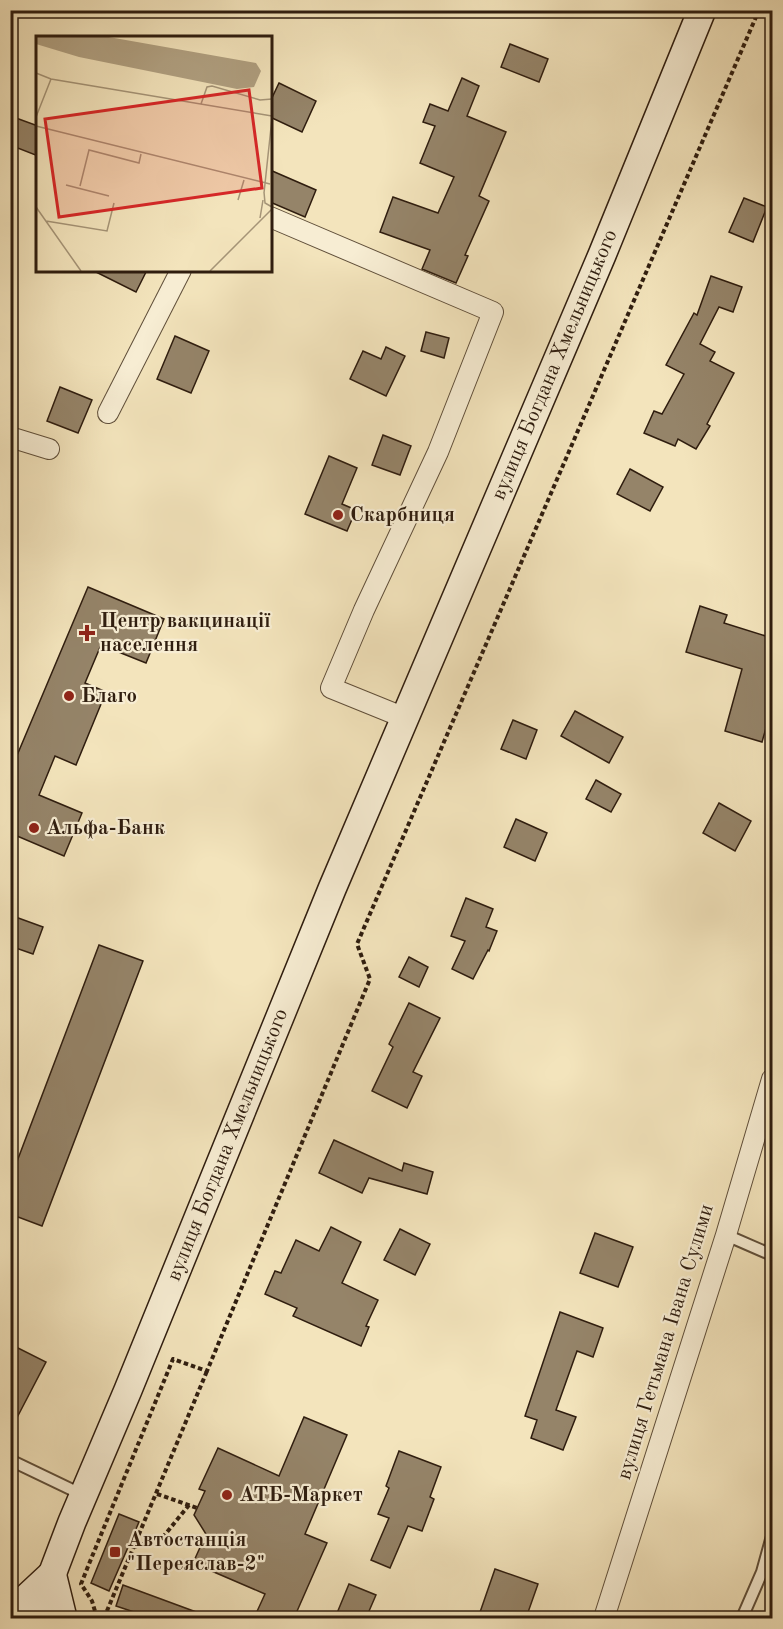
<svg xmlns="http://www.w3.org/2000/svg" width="783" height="1629" viewBox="0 0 783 1629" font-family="'Old Standard TT',serif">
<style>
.building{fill:#958469;stroke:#2f1d0f;stroke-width:1.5}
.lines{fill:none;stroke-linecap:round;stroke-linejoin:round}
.lane-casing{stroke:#604f3a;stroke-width:14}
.street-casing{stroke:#604f3a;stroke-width:22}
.secondary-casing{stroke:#2f1d0f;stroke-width:30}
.path{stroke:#2f1d0f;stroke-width:4;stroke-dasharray:4.5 3;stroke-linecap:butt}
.lane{stroke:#f7edd3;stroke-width:10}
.street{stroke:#f7edd3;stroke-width:20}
.secondary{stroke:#f7edd3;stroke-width:27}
.poi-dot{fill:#8f2418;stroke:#f7edd3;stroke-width:2}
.labels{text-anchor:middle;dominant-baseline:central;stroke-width:4.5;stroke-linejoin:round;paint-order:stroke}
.street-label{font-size:21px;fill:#2f1d0f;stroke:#f7edd3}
.poi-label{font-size:21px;font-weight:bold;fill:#2f1d0f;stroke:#f7edd3;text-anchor:start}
.inset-road{fill:none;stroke:#a59477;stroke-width:1.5}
.view{fill:#d62828;fill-opacity:0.15;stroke:#d62828;stroke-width:3}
.inset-edge{fill:none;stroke:#2f1d0f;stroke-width:3}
</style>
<rect width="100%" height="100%" fill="#f3e4bc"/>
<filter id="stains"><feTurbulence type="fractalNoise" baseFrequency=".00333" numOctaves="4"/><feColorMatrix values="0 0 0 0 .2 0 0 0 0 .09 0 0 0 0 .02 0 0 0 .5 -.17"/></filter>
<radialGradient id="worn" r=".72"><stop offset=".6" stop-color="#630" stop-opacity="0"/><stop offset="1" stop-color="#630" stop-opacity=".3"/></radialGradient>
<g class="building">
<path d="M510,44L548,59L539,82L501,67Z"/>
<path d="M462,78L479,86L467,116L506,132L479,196L489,201L465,255L468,256L456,283L422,269L430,250L380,232L393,197L438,213L454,177L420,163L435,126L423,122L430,104L448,111Z"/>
<path d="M279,83L316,101L302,132L270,117V102Z"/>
<path d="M16,118L38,126V156L10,145V133Z"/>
<path d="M270,170L316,190L305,217L270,202Z"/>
<path d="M744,198L767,207L753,242L729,232Z"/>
<path d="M92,270H147L136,292Z"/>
<path d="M711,276L742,287L733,312L719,307L700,344L715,352L710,361L734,373L707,424L710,426L696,449L678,439L675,446L644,433L654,411L662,414L684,374L666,365L694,313L697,315Z"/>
<path d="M426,332L449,338L444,358L421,351Z"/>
<path d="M175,336L209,351L191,393L157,379Z"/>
<path d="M386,347L405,356L386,396L350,379L363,351L381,359Z"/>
<path d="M60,387L92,400L78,433L47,421Z"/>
<path d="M383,435L411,446L400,475L372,465Z"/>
<path d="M329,456L357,468L342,504L356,510L347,531L305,514Z"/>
<path d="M630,469L663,487L650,511L617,494Z"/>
<path d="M88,587L164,619L146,663L101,645L85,683L106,692L76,765L55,756L39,795L82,813L64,856L10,833V772Z"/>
<path d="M700,606L727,615L724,623L772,638V707L762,742L725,731L742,669L686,652Z"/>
<path d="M575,711L623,737L609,763L561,736Z"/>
<path d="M513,720L537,730L526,759L501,749Z"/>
<path d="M596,780L621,794L611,812L586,799Z"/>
<path d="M719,803L751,821L735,851L703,833Z"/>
<path d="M516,819L547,833L535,861L504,847Z"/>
<path d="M466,898L493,909L486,927L497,931L489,951L488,950L473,979L452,969L465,941L451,936Z"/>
<path d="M10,915L43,927L33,954L10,946Z"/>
<path d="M99,945L143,961L42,1226L10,1214V1180Z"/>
<path d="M409,957L428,967L419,987L399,977Z"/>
<path d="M409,1003L440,1018L413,1072L422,1076L407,1108L372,1091L393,1047L389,1044Z"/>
<path d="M334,1140L402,1171L404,1163L433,1172L427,1194L369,1178L362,1193L319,1173Z"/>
<path d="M331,1227L361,1242L342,1283L378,1300L366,1326L369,1327L361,1346L293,1316L297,1308L265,1294L275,1271L281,1273L296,1240L319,1251Z"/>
<path d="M400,1229L430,1244L415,1275L384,1260Z"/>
<path d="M595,1233L633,1247L618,1287L580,1273Z"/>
<path d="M560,1312L603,1328L593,1357L577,1351L556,1410L576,1417L563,1450L531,1438L537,1420L525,1416Z"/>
<path d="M10,1344L46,1362L10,1431Z"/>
<path d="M304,1417L347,1435L305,1534L327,1543L294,1618H254L265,1594L193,1563L206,1534L194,1515L205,1491L199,1489L218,1448L279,1476Z"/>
<path d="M399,1451L441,1467L430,1497L434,1499L422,1531L408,1526L390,1568L371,1560L389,1518L378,1514L389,1488L386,1486Z"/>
<path d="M119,1514L139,1522L109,1591L91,1583Z"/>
<path d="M495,1569L538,1584L526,1618H478Z"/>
<path d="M349,1584L376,1595L366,1618H335Z"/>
<path d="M123,1585L207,1616L206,1618H152L116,1606Z"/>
</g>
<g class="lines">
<g class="lane-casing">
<g id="lane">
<path d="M726,1235L772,1255"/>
<path d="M10,1460L83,1495"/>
<path d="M742,1618L762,1572L772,1536"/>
</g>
</g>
<g class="street-casing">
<g id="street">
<path d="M270,217L493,312L438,452L364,610L331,688L405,718"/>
<path d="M108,413L181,270"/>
<path d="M10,437L49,449"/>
<path d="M604,1618L726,1235L772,1079"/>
</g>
</g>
<g class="secondary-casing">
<g id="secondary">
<path d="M53,1577L63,1618"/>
<path d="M10,1610L21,1603L50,1576"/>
<path d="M39,1618L53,1572L72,1522L128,1390L332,889L602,255L702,10"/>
</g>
</g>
<g class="path">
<path d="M157,1494L197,1508"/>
<path d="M134,1547L163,1537L189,1505"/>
<path d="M97,1618L92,1601L81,1584L89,1564L173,1359L207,1371L370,979L357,944L759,10"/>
<path d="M104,1618L207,1371"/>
</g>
<use href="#lane" class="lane"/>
<use href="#street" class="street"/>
<use href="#secondary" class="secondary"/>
</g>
<g class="poi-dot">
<circle cx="338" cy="515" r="6"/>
<path d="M84 624h6v6h6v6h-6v6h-6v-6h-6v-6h6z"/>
<circle cx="69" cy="696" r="6"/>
<circle cx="34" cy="828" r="6"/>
<circle cx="227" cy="1495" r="6"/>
<rect x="109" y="1546" width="12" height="12" rx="3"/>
</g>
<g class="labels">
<g class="street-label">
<text transform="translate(555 365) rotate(-67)">вулиця Богдана Хмельницького</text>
<text transform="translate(228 1145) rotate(-68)">вулиця Богдана Хмельницького</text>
<text transform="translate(666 1342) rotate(-73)">вулиця Гетьмана Івана Сулими</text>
</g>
<g class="poi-label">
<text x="350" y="515">Скарбниця</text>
<text x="100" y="621">Центр вакцинації<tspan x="100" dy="24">населення</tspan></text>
<text x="81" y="696">Благо</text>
<text x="46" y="828">Альфа-Банк</text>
<text x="239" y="1495">АТБ-Маркет</text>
<text x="127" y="1540">Автостанція<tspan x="127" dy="24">"Переяслав-2"</tspan></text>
</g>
</g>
<g transform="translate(36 36)">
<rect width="236" height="236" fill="#f3e4bc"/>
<path d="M0,0H67L220,27L225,35L218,51L201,53L43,21L0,8Z" fill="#b0a081"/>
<path class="inset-road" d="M0,37L15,43L236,80M165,68L171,51L176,50L224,64L236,63M0,81L15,43M0,90L234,148M30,149L73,160M44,150L53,114L103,127L105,118M228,156L229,167L236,171M228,157L236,82M202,164L208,144M0,171L45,235M224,182L227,164M10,185L71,195L78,167M174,235L236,173"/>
<path class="view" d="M213,54L226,152L23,181L9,83Z"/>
<rect width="236" height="236" class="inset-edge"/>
</g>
<rect width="783" height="1629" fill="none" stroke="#f3e4bc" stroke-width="36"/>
<rect x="12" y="12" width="759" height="1605" fill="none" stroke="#2f1d0f" stroke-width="3"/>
<rect x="18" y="18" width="747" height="1593" fill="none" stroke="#2f1d0f" stroke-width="1.5"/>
<rect width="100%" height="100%" filter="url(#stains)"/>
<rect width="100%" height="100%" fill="url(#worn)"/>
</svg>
